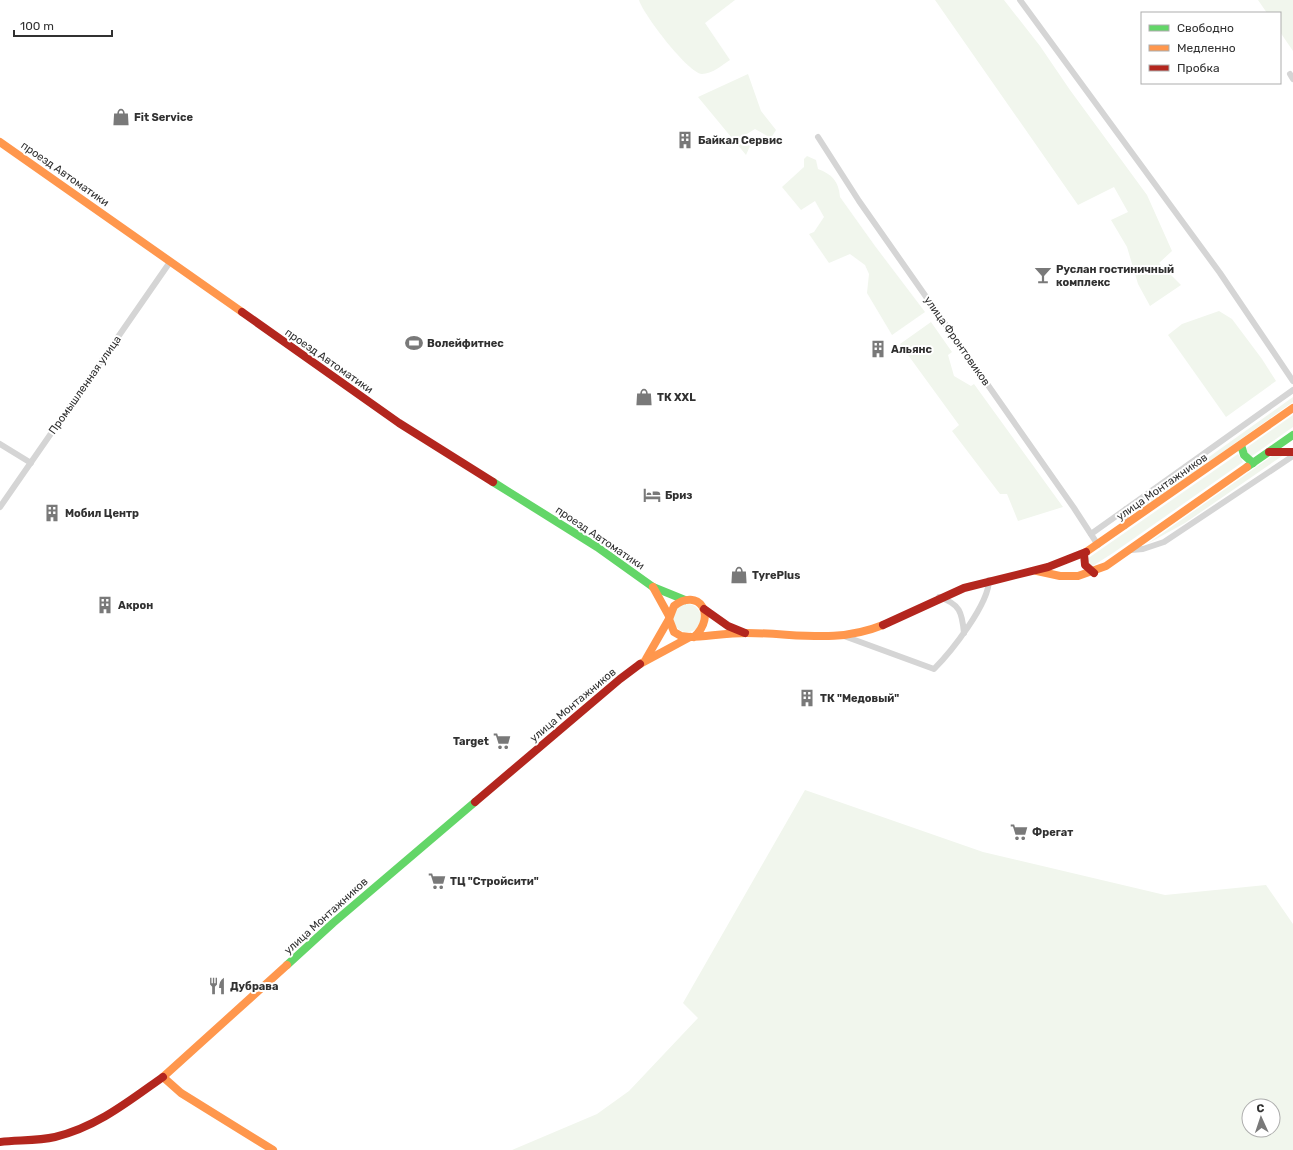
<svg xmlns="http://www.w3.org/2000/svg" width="1293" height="1150" viewBox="0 0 1293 1150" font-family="Rubik,sans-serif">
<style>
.green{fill:#f1f6ed;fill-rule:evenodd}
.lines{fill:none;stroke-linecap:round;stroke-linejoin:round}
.street{stroke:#d5d5d5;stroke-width:6}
.fast{stroke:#63d668;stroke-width:8}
.slow{stroke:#ff974d;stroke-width:8}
.jam{stroke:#b3261e;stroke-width:8}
.labels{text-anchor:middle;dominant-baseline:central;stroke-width:4;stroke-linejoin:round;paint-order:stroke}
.poi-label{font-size:11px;font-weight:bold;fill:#313131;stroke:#fff;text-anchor:start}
.street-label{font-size:11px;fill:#313131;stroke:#fff}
</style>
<rect width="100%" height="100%" fill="#fff"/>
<g class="green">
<path d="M639,0H735L705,23L730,60C722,65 712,74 702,74C688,73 643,14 639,0Z"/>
<path d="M935,0H1004L1040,46L1070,90L1147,195L1172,251L1159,263L1181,285L1150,306L1138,284L1127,247L1111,220L1128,212L1114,187L1078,205Z"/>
<path d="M1258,0H1293V51L1280,32V13H1267Z"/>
<path d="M748,74L761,111L776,130L771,138L755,129L742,137L750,146L746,155L698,97Z"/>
<path d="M807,156L816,160L818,169C832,174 839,182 840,197L875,246L925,312L892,335L867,293L869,274L865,265L850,254L829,263L809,234L814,232L824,217L815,201L801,210L782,187L804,167V159Z"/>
<path d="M1219,311L1232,319L1262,359L1276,381L1226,417L1168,335L1182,324Z"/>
<path d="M931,322L952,352L948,355L954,376L971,386L974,384L1063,507L1018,521L1007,494H1000L952,431L959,425L900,344Z"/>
<path d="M1293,397V402L1135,514L1136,509Z"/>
<path d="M1293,415V427L1252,456L1248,455L1246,448Z"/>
<path d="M1238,454L1243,462L1113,553L1091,567L1088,566L1087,559Z"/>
<path d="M1275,454H1285L1185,523L1147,544Z"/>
<circle cx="687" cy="618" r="14"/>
<path d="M805,790L983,852L1165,895L1266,885L1293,924V1150H512L597,1114L629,1091L698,1018L683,1003ZM1249,1106H1273V1130H1249Z"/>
</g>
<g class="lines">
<g class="street">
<path d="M1020,0L1220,273L1293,381"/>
<path d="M1290,74L1293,79"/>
<path d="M818,137L859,201L1074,508L1098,545"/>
<path d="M0,444L31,463"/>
<path d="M0,507L170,262"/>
<path d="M1125,526L1126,509"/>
<path d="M1091,534L1293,390"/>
<path d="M1131,550L1143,549L1164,542L1293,456"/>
<path d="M939,597C960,604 962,612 964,633"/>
<path d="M844,636L934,669C951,652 989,604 989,580"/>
</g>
<g class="fast">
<path d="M1241,445L1244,455L1253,463"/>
<path d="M1247,467L1293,435"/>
<path d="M493,482L597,547L653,587L685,600"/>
<path d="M287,965L333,923L475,802"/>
</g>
<g class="slow">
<path d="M0,142L242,312"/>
<path d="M1086,552L1293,408"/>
<path d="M1037,571L1060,576H1078L1106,566L1247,467"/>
<path d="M653,587L669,616"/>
<path d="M694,637C718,615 698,587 674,606L669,619L674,632L681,636L690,637C709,636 728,633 747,633C796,633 836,644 883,625"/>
<path d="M646,659L669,619"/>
<path d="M640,664L690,637"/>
<path d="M163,1077L181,1093L273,1150"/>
<path d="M163,1077L287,965"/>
</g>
<g class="jam">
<path d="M242,312L399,423L493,482"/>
<path d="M1269,452H1293"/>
<path d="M1084,554L1085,565L1094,573"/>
<path d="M704,609L728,626L745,633"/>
<path d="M883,625L964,588L1048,567L1086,552"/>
<path d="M475,802L620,679L640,664"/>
<path d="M0,1142C18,1140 38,1141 55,1137C97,1127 129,1101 163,1077"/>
</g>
</g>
<defs>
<g id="shop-bare" transform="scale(1.38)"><path d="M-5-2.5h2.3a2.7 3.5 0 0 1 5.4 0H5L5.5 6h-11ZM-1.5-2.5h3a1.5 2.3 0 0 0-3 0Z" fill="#797979" stroke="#fff" stroke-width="2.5" paint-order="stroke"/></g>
<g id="building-bare" transform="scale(1.38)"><path d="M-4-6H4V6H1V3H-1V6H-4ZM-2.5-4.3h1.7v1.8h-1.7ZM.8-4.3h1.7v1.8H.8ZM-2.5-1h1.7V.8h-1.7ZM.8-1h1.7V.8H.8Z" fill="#797979" stroke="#fff" stroke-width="2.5" paint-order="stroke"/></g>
<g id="bar-bare" transform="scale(1.38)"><path d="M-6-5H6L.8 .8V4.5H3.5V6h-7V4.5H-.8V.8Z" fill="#797979" stroke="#fff" stroke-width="2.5" paint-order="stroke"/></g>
<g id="stadium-bare" transform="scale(1.38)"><path d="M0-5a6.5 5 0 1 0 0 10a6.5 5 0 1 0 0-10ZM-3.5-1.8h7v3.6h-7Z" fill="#797979" stroke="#fff" stroke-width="2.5" paint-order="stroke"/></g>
<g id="hotel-bare" transform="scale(1.38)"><path d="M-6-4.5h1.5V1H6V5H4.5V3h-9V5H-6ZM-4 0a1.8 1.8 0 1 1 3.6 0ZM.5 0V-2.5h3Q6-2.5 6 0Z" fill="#797979" stroke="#fff" stroke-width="2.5" paint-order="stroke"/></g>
<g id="supermarket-bare" transform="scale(1.38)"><path d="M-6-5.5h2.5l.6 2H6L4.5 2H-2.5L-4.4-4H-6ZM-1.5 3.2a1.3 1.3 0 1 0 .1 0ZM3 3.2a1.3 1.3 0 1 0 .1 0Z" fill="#797979" stroke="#fff" stroke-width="2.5" paint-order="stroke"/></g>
<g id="restaurant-bare" transform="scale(1.38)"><path d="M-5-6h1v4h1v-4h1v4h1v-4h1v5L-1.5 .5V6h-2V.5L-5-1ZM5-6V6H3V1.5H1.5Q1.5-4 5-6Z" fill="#797979" stroke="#fff" stroke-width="2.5" paint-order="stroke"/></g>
</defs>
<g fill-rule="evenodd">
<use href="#shop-bare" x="121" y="117"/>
<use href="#building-bare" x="685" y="140"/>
<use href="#bar-bare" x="1043" y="275"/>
<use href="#stadium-bare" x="414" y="343"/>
<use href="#building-bare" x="878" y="349"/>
<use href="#shop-bare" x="644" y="397"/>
<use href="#hotel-bare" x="652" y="495"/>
<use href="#building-bare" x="52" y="513"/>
<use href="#shop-bare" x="739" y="575"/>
<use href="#building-bare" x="105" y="605"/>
<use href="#building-bare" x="807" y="698"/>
<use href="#supermarket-bare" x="502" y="741"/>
<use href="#supermarket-bare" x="1019" y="832"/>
<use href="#supermarket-bare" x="437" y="881"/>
<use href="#restaurant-bare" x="217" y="986"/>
</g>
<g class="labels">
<g class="poi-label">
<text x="134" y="117">Fit Service</text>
<text x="698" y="140">Байкал Сервис</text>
<text x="1056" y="269">Руслан гостиничный<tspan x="1056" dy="13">комплекс</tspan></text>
<text x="427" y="343">Волейфитнес</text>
<text x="891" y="349">Альянс</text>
<text x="657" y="397">ТК XXL</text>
<text x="665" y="495">Бриз</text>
<text x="65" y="513">Мобил Центр</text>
<text x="752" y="575">TyrePlus</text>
<text x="118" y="605">Акрон</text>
<text x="820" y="698">ТК "Медовый"</text>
<text x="489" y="741" text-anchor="end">Target</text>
<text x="1032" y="832">Фрегат</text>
<text x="450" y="881">ТЦ "Стройсити"</text>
<text x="230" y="986">Дубрава</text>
</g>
<g class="street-label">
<text transform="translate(65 174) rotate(35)">проезд Автоматики</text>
<text transform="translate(957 341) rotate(55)">улица Фронтовиков</text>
<text transform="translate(329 361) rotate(35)">проезд Автоматики</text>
<text transform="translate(85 385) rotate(-55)">Промышленная улица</text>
<text transform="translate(1162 487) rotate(-35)">улица Монтажников</text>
<text transform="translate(600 538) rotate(34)">проезд Автоматики</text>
<text transform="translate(573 705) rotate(-40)">улица Монтажников</text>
<text transform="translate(326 916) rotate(-42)">улица Монтажников</text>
</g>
</g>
<rect x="1141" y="12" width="140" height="72" fill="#ffffff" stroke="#adadad"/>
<rect x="1149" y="25" width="20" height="6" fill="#63d668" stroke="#adadad"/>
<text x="1177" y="32" font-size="12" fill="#313131">Свободно</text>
<rect x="1149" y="45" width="20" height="6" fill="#ff974d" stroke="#adadad"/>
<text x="1177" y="52" font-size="12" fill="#313131">Медленно</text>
<rect x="1149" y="65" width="20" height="6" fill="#b3261e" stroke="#adadad"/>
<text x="1177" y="72" font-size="12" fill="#313131">Пробка</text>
<g transform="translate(1261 1118) rotate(357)"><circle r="19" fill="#ffffff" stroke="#adadad"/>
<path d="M0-3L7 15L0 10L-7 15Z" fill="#797979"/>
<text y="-6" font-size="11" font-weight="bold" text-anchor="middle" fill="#313131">С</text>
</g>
<path d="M14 30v6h98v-6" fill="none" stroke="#313131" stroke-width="2"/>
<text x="20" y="30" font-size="12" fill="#313131" stroke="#ffffff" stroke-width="3" paint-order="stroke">100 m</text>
</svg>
